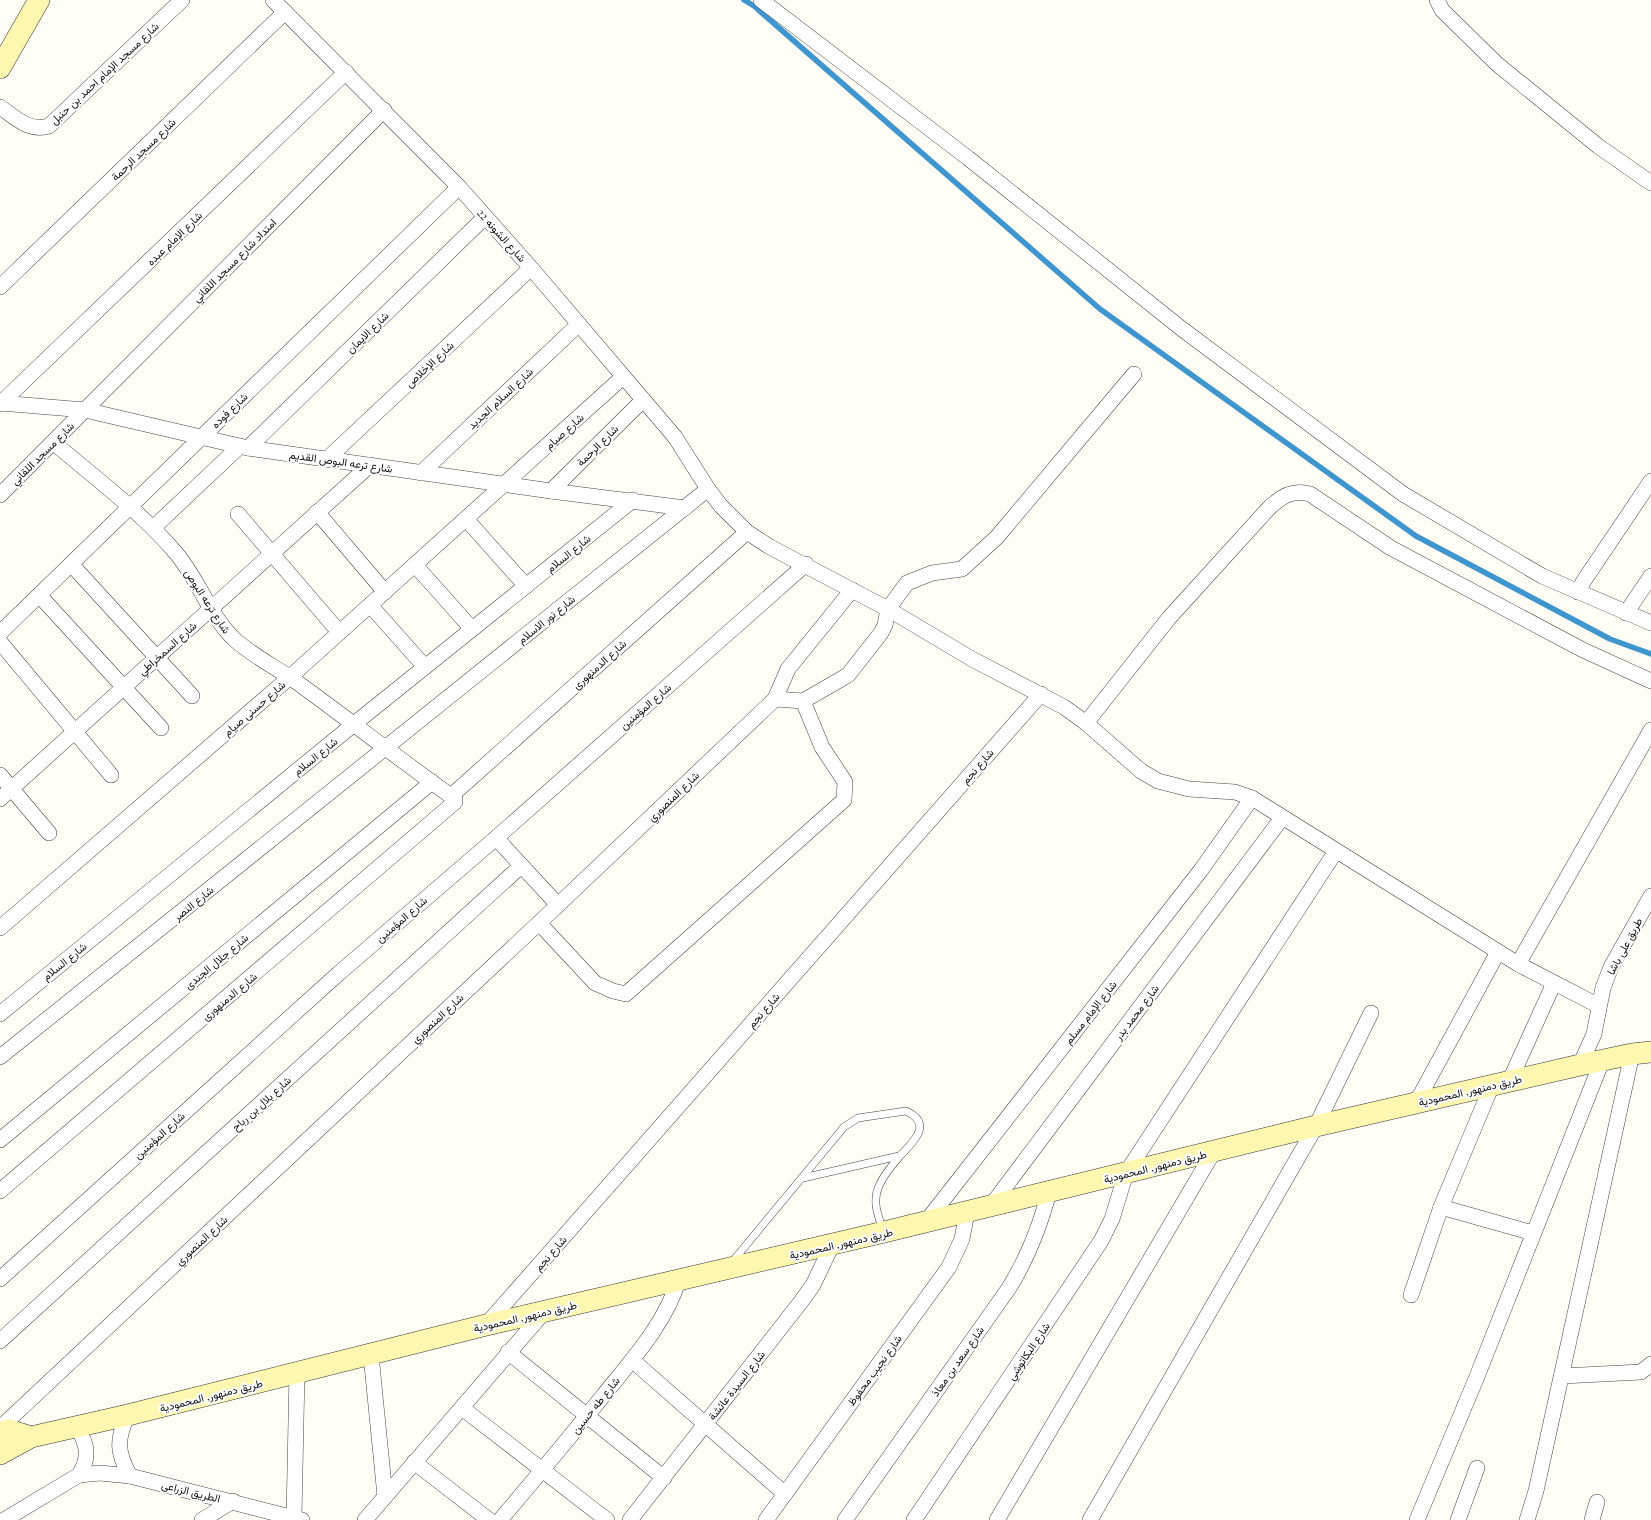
<svg xmlns="http://www.w3.org/2000/svg" width="1651" height="1520" viewBox="0 0 1651 1520" font-family="'Playfair Display',Vazirmatn,serif">
<style>
.lines{fill:none;stroke-linecap:round;stroke-linejoin:round}
.stream{stroke:#3f96cf;stroke-width:5.5}
.lane-casing{stroke:#444;stroke-width:8}
.street-casing{stroke:#444;stroke-width:16}
.secondary-casing{stroke:#333;stroke-width:22}
.lane{stroke:#fff;stroke-width:7}
.street{stroke:#fff;stroke-width:15}
.secondary{stroke:#fff6b0;stroke-width:21}
.labels{text-anchor:middle;dominant-baseline:central;stroke-width:4;stroke-linejoin:round;paint-order:stroke}
.street-label{font-size:11px;fill:#111;stroke:#fff}
</style>
<rect width="100%" height="100%" fill="#fffdf5"/>
<g class="lines">
<path class="stream" d="M744,0L754,6L1100,309L1416,536L1610,639L1651,654"/>
<g class="lane-casing">
<g id="lane">
<path d="M803,1178L899,1156"/>
<path d="M732,1262L844,1127L858,1118L906,1111C934,1124 913,1142 900,1156C893,1164 883,1176 879,1186C872,1201 878,1216 883,1230"/>
</g>
</g>
<g class="street-casing">
<g id="street">
<path d="M273,0L459,187L531,268L675,437L708,489L721,506L747,532L770,547L888,609L972,659L1064,707L1086,723L1141,771L1158,781L1189,789L1235,792L1252,798L1518,964L1599,1006"/>
<path d="M761,0L968,158L1182,329L1403,494L1542,576L1651,623"/>
<path d="M1437,0L1442,10L1497,64L1598,146L1651,183"/>
<path d="M0,107C16,118 29,132 49,126L182,0"/>
<path d="M0,287L285,12"/>
<path d="M0,403L85,410L248,448L551,491L685,508"/>
<path d="M0,404L346,72"/>
<path d="M248,448L485,217"/>
<path d="M327,459L531,268"/>
<path d="M421,473L579,324"/>
<path d="M551,491L643,400"/>
<path d="M0,495L384,110"/>
<path d="M317,512L385,592"/>
<path d="M238,514L339,632"/>
<path d="M466,519L526,586"/>
<path d="M153,528L240,446"/>
<path d="M71,564L192,696"/>
<path d="M415,565L472,629"/>
<path d="M1578,592L1583,582L1651,481"/>
<path d="M39,595L161,728"/>
<path d="M370,605L425,667"/>
<path d="M1626,613L1651,576"/>
<path d="M0,633L459,187"/>
<path d="M0,642L111,775"/>
<path d="M775,699L803,701L843,678L848,675L881,633L885,625L888,609L907,583L932,573L962,569L997,537L1134,374"/>
<path d="M1086,723L1169,618L1269,508C1282,496 1293,489 1310,494L1391,548L1583,650L1651,681"/>
<path d="M0,775L49,833"/>
<path d="M451,796L747,532"/>
<path d="M0,799L370,465"/>
<path d="M496,838L558,905"/>
<path d="M539,923L595,983L613,991L626,994L844,800L845,782L822,747L803,701"/>
<path d="M0,928L290,677L623,377"/>
<path d="M1518,964L1651,730"/>
<path d="M0,1014L354,724L633,500"/>
<path d="M0,1057L708,489"/>
<path d="M1580,1065L1594,1034L1603,988L1611,967L1651,896"/>
<path d="M1510,1080L1554,983"/>
<path d="M1416,1103L1498,952"/>
<path d="M0,1140L432,782"/>
<path d="M0,1191L455,802V799C402,761 350,721 298,683C276,667 252,656 233,638C209,614 198,579 176,553C140,511 95,478 53,442"/>
<path d="M990,1207L1282,818"/>
<path d="M1441,1207L1533,1233"/>
<path d="M925,1223L1201,870L1252,798"/>
<path d="M0,1279L338,974L496,838L806,564"/>
<path d="M1411,1295L1441,1207L1492,1085"/>
<path d="M486,1325L1041,694"/>
<path d="M0,1341L521,866"/>
<path d="M508,1352L664,1478"/>
<path d="M371,1355L385,1496"/>
<path d="M632,1360L785,1494"/>
<path d="M1562,1376L1641,1372L1651,1364"/>
<path d="M462,1408L607,1520"/>
<path d="M128,1415C116,1439 117,1453 130,1476"/>
<path d="M0,1428L558,905L775,699L788,669L852,590"/>
<path d="M414,1462L489,1520"/>
<path d="M79,1475L100,1473L130,1476L302,1520"/>
<path d="M294,1517L297,1373"/>
<path d="M4,1520L79,1475C90,1458 88,1443 76,1427"/>
<path d="M202,1520L233,1501"/>
<path d="M365,1520L544,1312"/>
<path d="M500,1520C535,1479 569,1438 603,1396C630,1362 666,1323 678,1281"/>
<path d="M630,1520L800,1303L813,1285L832,1245"/>
<path d="M766,1520L949,1267L962,1239L967,1212"/>
<path d="M845,1520L1009,1288C1028,1257 1040,1227 1049,1192"/>
<path d="M914,1520L1101,1241L1112,1219L1126,1173L1336,851"/>
<path d="M997,1520L1214,1151"/>
<path d="M1090,1520L1316,1126L1371,1013"/>
<path d="M1417,1520L1476,1379L1602,1061"/>
<path d="M1458,1520L1477,1468"/>
<path d="M1527,1520L1536,1491L1632,1054"/>
<path d="M1592,1520L1597,1502"/>
</g>
</g>
<g class="secondary-casing">
<g id="secondary">
<path d="M0,68L39,0"/>
<path d="M0,1433L9,1430L31,1437"/>
<path d="M0,1454L31,1437L128,1415L486,1325L884,1232L1316,1126L1580,1065L1632,1054L1651,1052"/>
</g>
</g>
<use href="#lane" class="lane"/>
<use href="#street" class="street"/>
<use href="#secondary" class="secondary"/>
</g>
<g class="labels">
<g class="street-label">
<text transform="translate(104 73) rotate(-43)">شارع مسجد الإمام احمد بن حنبل</text>
<text transform="translate(143 149) rotate(-44)">شارع مسجد الرحمة</text>
<text transform="translate(502 235) rotate(48)">شارع الشونه 22</text>
<text transform="translate(174 238) rotate(-44)">شارع الإمام عبده</text>
<text transform="translate(234 260) rotate(-45)">امتداد شارع مسجد اللقاني</text>
<text transform="translate(367 332) rotate(-44)">شارع الايمان</text>
<text transform="translate(429 364) rotate(-43)">شارع الإخلاص</text>
<text transform="translate(500 398) rotate(-43)">شارع السلام الجديد</text>
<text transform="translate(229 410) rotate(-44)">شارع فوده</text>
<text transform="translate(564 431) rotate(-42)">شارع صيام</text>
<text transform="translate(597 445) rotate(-45)">شارع الرحمة</text>
<text transform="translate(42 453) rotate(-45)">شارع مسجد اللقاني</text>
<text transform="translate(341 461) rotate(8)">شارع ترعه البوص القديم</text>
<text transform="translate(568 553) rotate(-39)">شارع السلام</text>
<text transform="translate(208 601) rotate(57)">شارع ترعه البوص</text>
<text transform="translate(546 619) rotate(-39)">شارع نور الاسلام</text>
<text transform="translate(167 648) rotate(-42)">شارع السمخراطي</text>
<text transform="translate(599 664) rotate(-42)">شارع الدمنهورى</text>
<text transform="translate(645 706) rotate(-41)">شارع المؤمنين</text>
<text transform="translate(254 708) rotate(-41)">شارع حسنى صيام</text>
<text transform="translate(315 756) rotate(-39)">شارع السلام</text>
<text transform="translate(977 766) rotate(-49)">شارع نجم</text>
<text transform="translate(673 796) rotate(-44)">شارع المنصوري</text>
<text transform="translate(193 903) rotate(-39)">شارع النصر</text>
<text transform="translate(401 919) rotate(-41)">شارع المؤمنين</text>
<text transform="translate(1624 946) rotate(-62)">طريق على باشا</text>
<text transform="translate(64 961) rotate(-39)">شارع السلام</text>
<text transform="translate(216 961) rotate(-40)">شارع جلال الجندى</text>
<text transform="translate(229 996) rotate(-40)">شارع الدمنهورى</text>
<text transform="translate(763 1010) rotate(-49)">شارع نجم</text>
<text transform="translate(1090 1012) rotate(-52)">شارع الإمام مسلم</text>
<text transform="translate(1136 1012) rotate(-53)">شارع محمد بدر</text>
<text transform="translate(437 1018) rotate(-43)">شارع المنصوري</text>
<text transform="translate(1470 1090) rotate(-13)">طريق دمنهور, المحمودية</text>
<text transform="translate(261 1103) rotate(-42)">شارع بلال بن رباح</text>
<text transform="translate(159 1135) rotate(-42)">شارع المؤمنين</text>
<text transform="translate(1155 1166) rotate(-14)">طريق دمنهور, المحمودية</text>
<text transform="translate(201 1240) rotate(-43)">شارع المنصوري</text>
<text transform="translate(841 1243) rotate(-13)">طريق دمنهور, المحمودية</text>
<text transform="translate(550 1253) rotate(-49)">شارع نجم</text>
<text transform="translate(525 1316) rotate(-13)">طريق دمنهور, المحمودية</text>
<text transform="translate(1028 1351) rotate(-56)">شارع البكاتوشي</text>
<text transform="translate(957 1361) rotate(-55)">شارع سعد بن معاذ</text>
<text transform="translate(874 1370) rotate(-54)">شارع نجيب محفوظ</text>
<text transform="translate(736 1385) rotate(-52)">شارع السيدة عائشة</text>
<text transform="translate(211 1395) rotate(-14)">طريق دمنهور, المحمودية</text>
<text transform="translate(595 1405) rotate(-51)">شارع طه حسين</text>
<text transform="translate(191 1491) rotate(14)">الطريق الزراعى</text>
</g>
</g>
</svg>
